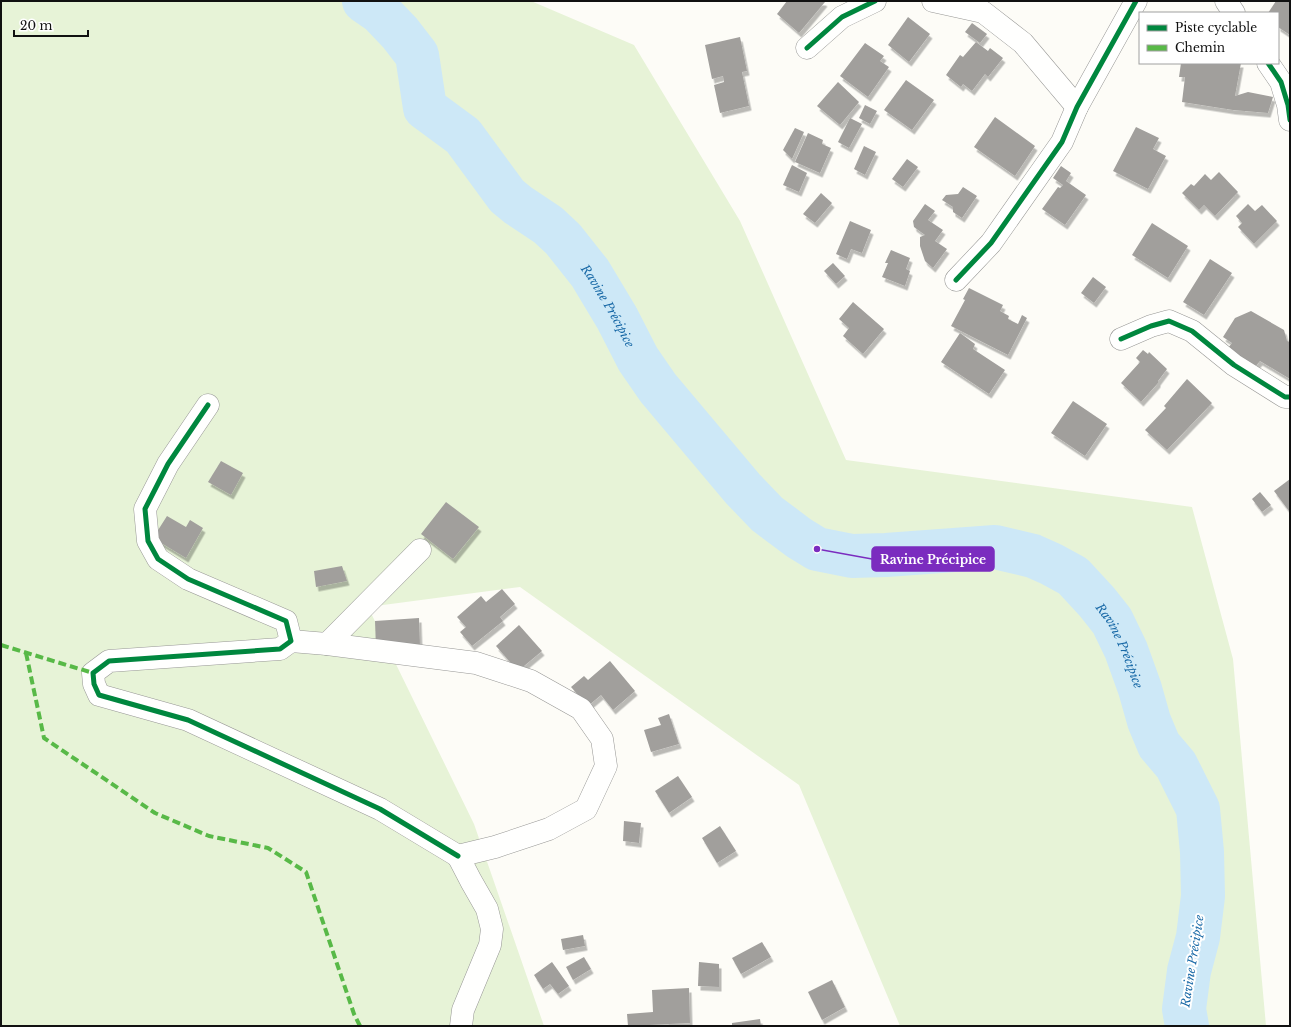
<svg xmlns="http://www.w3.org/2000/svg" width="1291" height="1027" viewBox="0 0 1291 1027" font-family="'Libre Baskerville',serif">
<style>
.green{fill:#e7f3d7}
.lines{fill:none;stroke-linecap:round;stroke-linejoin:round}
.river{stroke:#cde8f7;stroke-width:44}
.building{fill:#a19f9c;filter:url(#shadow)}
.minor-casing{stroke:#979795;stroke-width:23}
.minor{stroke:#fffffe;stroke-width:22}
.quiet{stroke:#58b947;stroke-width:4;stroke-dasharray:8 4;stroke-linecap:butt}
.cycleway-casing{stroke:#fff;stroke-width:8}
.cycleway{stroke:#00873e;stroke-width:5}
.labels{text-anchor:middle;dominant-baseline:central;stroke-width:4;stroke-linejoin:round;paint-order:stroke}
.water-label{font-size:12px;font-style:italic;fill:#1768a6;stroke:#fff}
.leader{fill:none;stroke:#7b2cbf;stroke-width:1.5}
.callout-dot{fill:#7b2cbf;stroke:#fff;stroke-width:1.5}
.callout{fill:#7b2cbf;stroke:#7b2cbf;stroke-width:1.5}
.callout-label{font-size:12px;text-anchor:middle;font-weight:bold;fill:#fff}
</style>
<defs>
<filter id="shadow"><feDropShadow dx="2.5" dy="4.5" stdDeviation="0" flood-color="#0004"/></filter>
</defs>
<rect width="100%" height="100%" fill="#fdfcf7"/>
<path class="green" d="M1,1H531L634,45L740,221L846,460L1192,507L1233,659L1266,1026H900L799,785L520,587L368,607L474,824L544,1026H1Z"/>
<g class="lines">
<path class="river" id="s1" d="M364,1L380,12L400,33L417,55L425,108L463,136L507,196L518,205L548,225L563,239L590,273L617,318L638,359L658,388L743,489L767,514L799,538L817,549L852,556L886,555L995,547L1033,556L1051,564L1073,576L1097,602L1112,621L1126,650L1140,689L1149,721L1159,745L1176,765L1198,809L1202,852L1203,896L1198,937L1189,971L1184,1009L1187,1026"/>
</g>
<g class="building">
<path d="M787,1H823L825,2L799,33L777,14Z"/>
<path d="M1276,1H1290V35L1278,27V13H1268Z"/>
<path d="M908,17L930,34L909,62L888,45Z"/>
<path d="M972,23L987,34L980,43L965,32Z"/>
<path d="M740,37L747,71L742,72L749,106L720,113L714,85L724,82L723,76L712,79L705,45Z"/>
<path d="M976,42L988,51L990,48L1003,58L988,77L985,74L972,91L963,84L961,87L946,75L960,55L963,57Z"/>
<path d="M865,43L884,56L880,61L889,67L868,97L840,76Z"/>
<path d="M1181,63H1241L1235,96L1248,92L1273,97L1268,113L1233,110L1182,102L1185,77H1179Z"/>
<path d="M906,80L934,100L912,130L884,110Z"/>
<path d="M838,82L859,102L840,125L817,106Z"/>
<path d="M865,105L877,111L870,124L859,118Z"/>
<path d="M995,117L1035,146L1015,176L974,147Z"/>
<path d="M850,118L862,124L849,148L838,142Z"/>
<path d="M1136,127L1159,138L1153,149L1166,156L1148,189L1113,171Z"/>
<path d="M795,128L804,132L792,159L783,150Z"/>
<path d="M808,133L823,140L822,144L831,148L820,173L795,162Z"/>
<path d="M864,146L876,152L865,175L854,169Z"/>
<path d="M907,159L918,167L903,187L892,179Z"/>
<path d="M792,165L807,173L799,192L783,185Z"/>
<path d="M1061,166L1071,173L1066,181L1086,195L1065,225L1042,209L1058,187L1060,188L1063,185L1053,178Z"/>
<path d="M1219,172L1238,192L1215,216L1204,205L1199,210L1182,193L1191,184L1194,186L1205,174L1211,180Z"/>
<path d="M963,187L977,196L962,218L953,212V207L942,200L946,195L958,194Z"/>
<path d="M821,193L832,203L815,223L803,214Z"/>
<path d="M925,204L935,211L928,220L943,230L935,241L947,249L933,268L925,261L920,246V237L925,235L914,227L913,221Z"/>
<path d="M1248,204L1255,211L1262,205L1277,221L1254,244L1238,227L1242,223L1236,216Z"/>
<path d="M850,221L871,230L862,253L851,249L847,259L836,254Z"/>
<path d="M1152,223L1188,246L1168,278L1132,255Z"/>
<path d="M891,250L910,258L906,269L910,271L905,286L882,277L888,263H885Z"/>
<path d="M1210,259L1232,273L1204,315L1183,302Z"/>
<path d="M833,263L845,276L836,284L824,271Z"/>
<path d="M1093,277L1106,287L1094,303L1081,293Z"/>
<path d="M969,288L1003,305L1000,311L1009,316L1008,319L1018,324L1022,315L1027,318L1008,355L951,326L965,300L963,299Z"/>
<path d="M853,302L884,329L863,354L843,336L849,328L839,319Z"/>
<path d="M1251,311L1284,330L1287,341L1290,342V379L1260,361L1254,368L1228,348L1232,343L1223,337L1235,318Z"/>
<path d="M960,333L975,344L973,349L1005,370L989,394L941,362Z"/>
<path d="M1143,350L1148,354L1149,352L1167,369L1158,381V383L1141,402L1121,383L1140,362L1136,358Z"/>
<path d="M1187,379L1212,403L1167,450L1145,430L1166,408L1164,406Z"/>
<path d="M1073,401L1107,424L1085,456L1051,433Z"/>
<path d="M221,461L243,473L231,495L208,482Z"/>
<path d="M1290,479V510L1289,511L1274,491Z"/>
<path d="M1260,492L1271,505L1262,512L1252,499Z"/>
<path d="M446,502L479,527L453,559L421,534Z"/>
<path d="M167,516L186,527L190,520L203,528L186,558L153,538Z"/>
<path d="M342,566L347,581L316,587L314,571Z"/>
<path d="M502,589L515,604L500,617L503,621L472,646L460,632L466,627L457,617L481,596L486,602Z"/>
<path d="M419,618L420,646L376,648L375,621Z"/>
<path d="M519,625L542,651L518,671L496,646Z"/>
<path d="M610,661L635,691L613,710L601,695L588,706L571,687L584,676L588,680Z"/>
<path d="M669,714L679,744L651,752L644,730L661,725L658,718Z"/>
<path d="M678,776L692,797L669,813L655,791Z"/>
<path d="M624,821L641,823L639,843L623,841Z"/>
<path d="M720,826L736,851L717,863L702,838Z"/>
<path d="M583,935L585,946L563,950L561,939Z"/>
<path d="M762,942L771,957L741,974L732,958Z"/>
<path d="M584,957L591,969L573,980L566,967Z"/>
<path d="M552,962L569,986L558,994L550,984L543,989L534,975Z"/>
<path d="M699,962L719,964V987L698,986Z"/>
<path d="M832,980L845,1007L822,1020L808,992Z"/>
<path d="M689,988L690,1023L628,1026L627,1014L653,1012L652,990Z"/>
<path d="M760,1019L761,1026H732V1023Z"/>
</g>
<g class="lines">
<g class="minor-casing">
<g id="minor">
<path d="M933,1L983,12L1023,43L1077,107"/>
<path d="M1226,1L1234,13"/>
<path d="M807,48L842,17L875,1"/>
<path d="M1268,63L1281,82L1288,105L1290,120"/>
<path d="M956,280L991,243L1062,142L1077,107L1136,1"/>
<path d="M1121,339L1151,326L1169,321L1192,331L1234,365L1285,397H1290"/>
<path d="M208,405L168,464L145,509L148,541L158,559L188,579L286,621L291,641L280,649L109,661L93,673L94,684L99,695L188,720L380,809L458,856"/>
<path d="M291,641L327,644L476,663L531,681L581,709L602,739L606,766L586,809L549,829L495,847L458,856L471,881L487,909L492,929L490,945L463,1010L461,1026"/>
<path d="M327,644L420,550"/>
</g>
</g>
<use href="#minor" class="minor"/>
<g class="quiet">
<path d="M1,645L93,673"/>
<path d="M26,653L44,738L155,813L209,836L268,848L306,872L354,1014L360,1026"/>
</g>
<g class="cycleway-casing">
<g id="cycleway">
<path d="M807,48L842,17L875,1"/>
<path d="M1268,63L1281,82L1288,105L1290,120"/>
<path d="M956,280L991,243L1062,142L1077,107L1136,1"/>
<path d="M1121,339L1151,326L1169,321L1192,331L1234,365L1285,397H1290"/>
<path d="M208,405L168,464L145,509L148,541L158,559L188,579L286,621L291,641L280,649L109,661L93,673L94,684L99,695L188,720L380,809L458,856"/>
</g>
</g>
<use href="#cycleway" class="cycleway"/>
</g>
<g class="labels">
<g class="water-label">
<text stroke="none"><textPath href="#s1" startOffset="403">Ravine Précipice</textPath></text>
<text stroke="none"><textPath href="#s1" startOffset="1075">Ravine Précipice</textPath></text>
<text transform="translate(1192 961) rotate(-81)">Ravine Précipice</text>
</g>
</g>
<path class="leader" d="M817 549L872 559"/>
<circle class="callout-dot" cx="817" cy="549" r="4"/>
<rect class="callout" x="872" y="547" width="122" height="24" rx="4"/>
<g class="callout-label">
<text x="933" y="564">Ravine Précipice</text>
</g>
<rect width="1291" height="1027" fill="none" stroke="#111111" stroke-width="4"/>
<rect x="1139" y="12" width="140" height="52" fill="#ffffff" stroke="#a0a0a0"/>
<rect x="1147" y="25" width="20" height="6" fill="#00873e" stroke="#a0a0a0"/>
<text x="1175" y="32" font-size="12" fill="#111111">Piste cyclable</text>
<rect x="1147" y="45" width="20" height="6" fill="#58b947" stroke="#a0a0a0"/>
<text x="1175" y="52" font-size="12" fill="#111111">Chemin</text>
<path d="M14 30v6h74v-6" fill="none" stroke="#111111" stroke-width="2"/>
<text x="20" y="30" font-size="12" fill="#111111" stroke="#ffffff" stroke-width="3" paint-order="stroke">20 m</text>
</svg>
